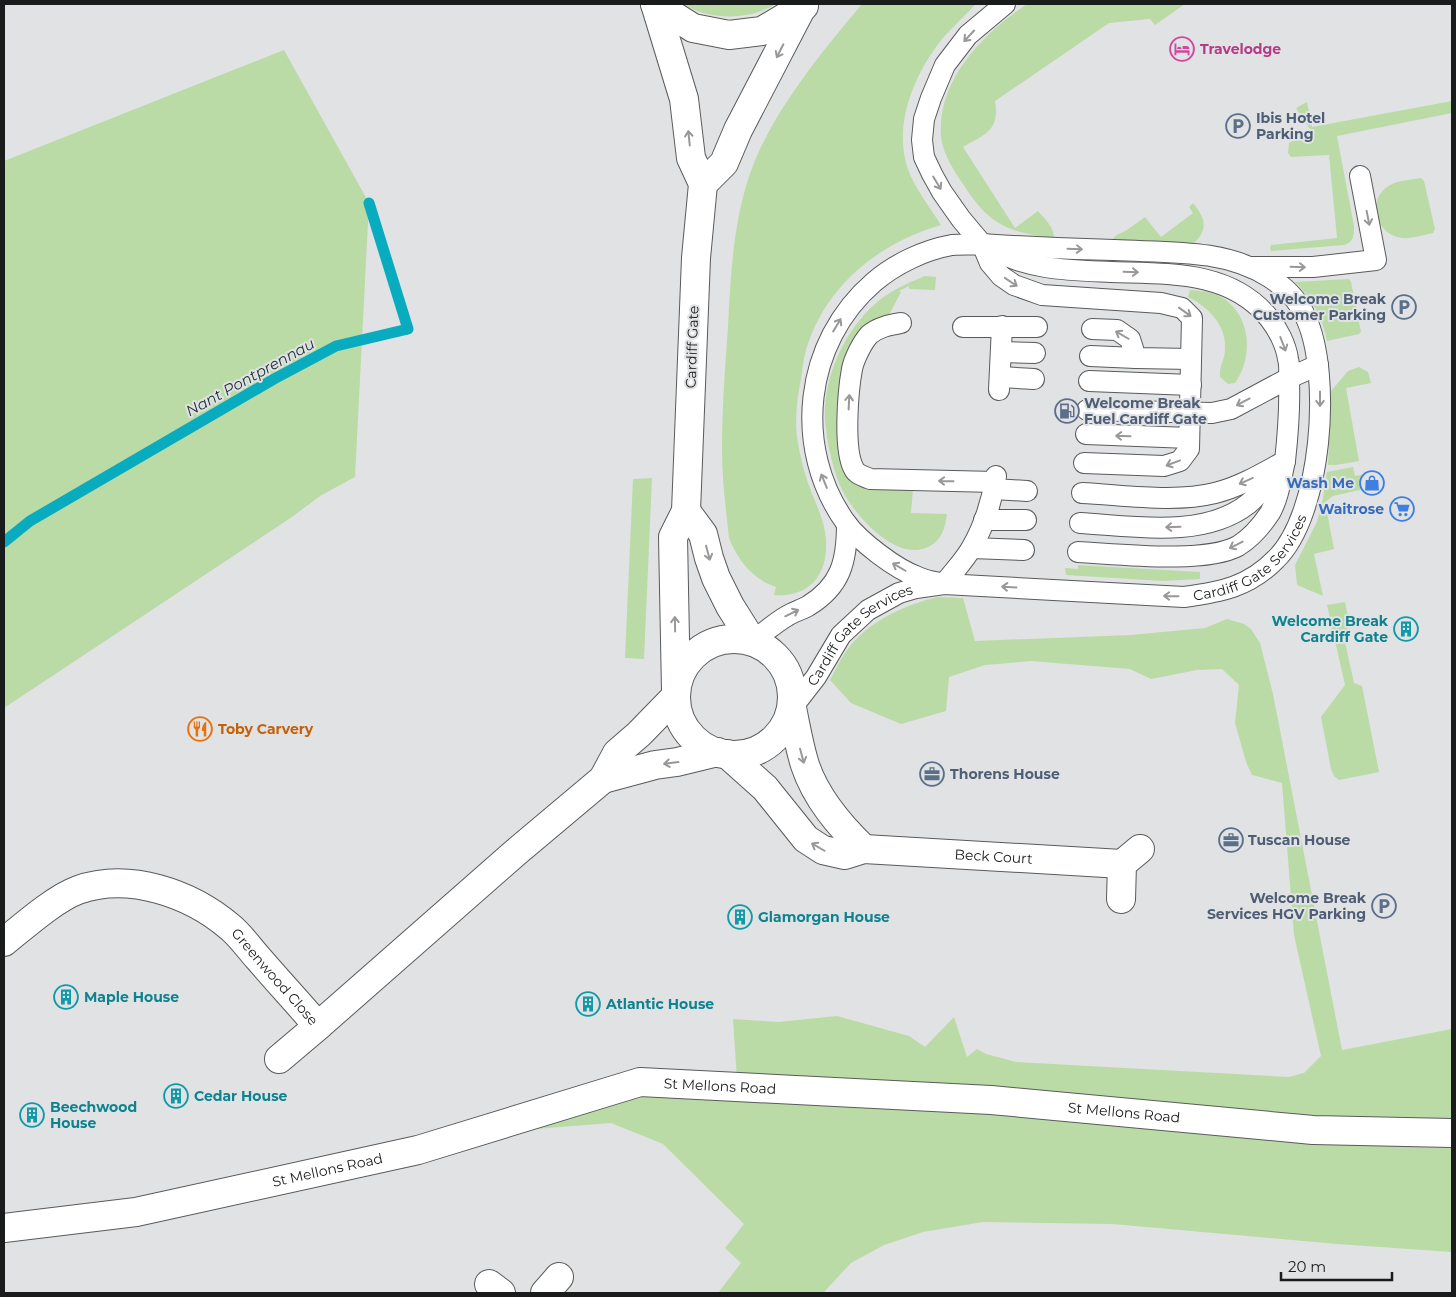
<svg xmlns="http://www.w3.org/2000/svg" width="1456" height="1297" viewBox="0 0 1456 1297" font-family="Montserrat,sans-serif">
<style>
.green{fill:#badba6}
.lines{fill:none;stroke-linecap:round;stroke-linejoin:round}
.stream{stroke:#09abbf;stroke-width:11}
.service-casing{stroke:#595a5b;stroke-width:22}
.minor-casing{stroke:#595a5b;stroke-width:30}
.secondary-casing{stroke:#595a5b;stroke-width:30}
.service{stroke:#fff;stroke-width:20}
.minor{stroke:#fff;stroke-width:28}
.secondary{stroke:#fff;stroke-width:28}
.oneway{stroke:#989898}
.labels{text-anchor:middle;dominant-baseline:central;stroke-width:4;stroke-linejoin:round;paint-order:stroke}
.hotel-label{font-size:14px;font-weight:bold;fill:#b23c85;stroke:#e1e2e4;text-anchor:start}
.service-label{font-size:14px;font-weight:bold;fill:#4e5e75;stroke:#e1e2e4;text-anchor:start}
.street-label{font-size:14px;fill:#1a1b1b;stroke:#e1e2e4}
.shop-label{font-size:14px;font-weight:bold;fill:#366cbe;stroke:#e1e2e4;text-anchor:end}
.culture-label{font-size:14px;font-weight:bold;fill:#0d838f;stroke:#e1e2e4;text-anchor:start}
.food-label{font-size:14px;font-weight:bold;fill:#c56008;stroke:#e1e2e4;text-anchor:start}
.water-label{font-size:15px;font-style:italic;fill:#1b3235;stroke:#e1e2e4}
</style>
<rect width="100%" height="100%" fill="#e1e2e4"/>
<g class="green">
<path d="M684,4H775C752,20 707,21 684,4Z"/>
<path d="M862,4H976C964,17 950,29 939,43C913,77 893,127 908,169C915,189 930,207 941,225C882,242 830,282 809,341C804,353 803,366 801,379C797,399 794,422 798,443C800,455 803,468 807,480C814,501 825,519 826,541C828,575 809,598 774,595L776,587C752,579 738,560 729,538C726,509 722,480 722,451C722,410 725,368 728,327C731,267 734,204 760,149C785,97 825,48 862,4Z"/>
<path d="M1027,4H1185L1155,25L1150,19L1109,23L995,101C1000,131 985,134 963,147L1015,228L1038,211C1045,219 1054,227 1054,238C1007,232 989,225 963,184C954,171 942,152 941,136C937,79 984,33 1027,4Z"/>
<path d="M284,50L369,203L355,477L320,496L292,517L4,708V161Z"/>
<path d="M1452,101V113L1337,136L1354,226C1354,235 1354,242 1344,245L1271,251L1270,248L1271,245L1337,238L1329,155L1291,157L1288,153L1289,143L1310,129L1296,108L1307,102L1312,127Z"/>
<path d="M1421,178L1424,181L1435,229L1433,233C1423,235 1411,239 1402,238C1377,235 1366,202 1387,187C1396,180 1410,180 1421,178Z"/>
<path d="M1193,203C1206,219 1209,230 1192,245L1115,241L1113,239L1115,236L1127,230L1145,217L1161,237L1193,213L1189,207Z"/>
<path d="M925,276L936,277L935,290L909,289V286L899,291L901,292L888,317L859,337L849,477L859,485L868,488L913,489L911,513L947,514C945,528 942,539 930,546C902,562 867,527 852,506C841,492 835,474 831,457C828,445 826,432 825,420C823,378 844,331 875,304C889,291 908,283 925,276Z"/>
<path d="M1349,279L1351,282L1361,332L1359,334L1327,341C1323,319 1312,297 1295,282Z"/>
<path d="M1190,290C1198,291 1205,291 1213,293C1250,307 1256,354 1235,383L1228,384L1220,377C1219,365 1225,360 1225,350C1227,325 1208,307 1188,297Z"/>
<path d="M1359,367L1368,372L1371,383L1346,388L1359,461L1336,465H1328L1331,391L1348,371Z"/>
<path d="M1353,467L1355,476L1362,475L1364,489L1333,496L1325,502L1334,549L1314,554L1323,596L1297,585L1295,565L1317,522L1323,498L1327,472Z"/>
<path d="M652,478L644,659L625,658L633,479Z"/>
<path d="M1078,565L1200,572V579L1163,581L1066,575L1065,568L1078,569Z"/>
<path d="M938,597L963,598L975,641L1131,635L1205,628L1227,619L1244,624L1251,629L1260,643L1273,694L1342,1050L1452,1029V1119L1356,1123L737,1080L733,1019L779,1022L837,1016L909,1036L925,1047L954,1017L967,1057L977,1049L986,1054L1016,1062L1289,1077L1304,1073L1321,1056L1294,935L1282,783L1252,775L1246,762L1235,723L1239,685L1222,669L1197,670L1151,679L1130,669L1031,661L985,665L949,677L946,711L901,724L851,703L830,680C836,669 842,656 850,646C871,620 907,604 938,597Z"/>
<path d="M1345,602L1350,626L1343,633L1354,683L1362,686L1379,772L1339,780L1334,776L1331,769L1321,717L1345,685L1327,605Z"/>
<path d="M666,1093L1452,1140V1252L1337,1244L1113,1224L983,1222L923,1232L884,1245L851,1263L823,1293H718L741,1263L725,1248L744,1224L663,1144L611,1123L511,1131L623,1095Z"/>
</g>
<g class="lines">
<path class="stream" d="M4,542L30,521L274,379L336,346L408,329L369,203"/>
<g class="service-casing">
<g id="service">
<path d="M1005,4L968,35L945,65L931,98L924,119L922,140L924,157L932,174L942,192L961,219L982,244L990,263L1001,276L1014,285L1042,295L1161,303L1182,308L1192,318L1189,449L1180,461L1164,466L1084,463"/>
<path d="M993,250C1031,270 1069,270 1111,272C1168,274 1230,270 1269,318C1278,329 1286,345 1288,359C1290,366 1289,374 1289,382C1290,409 1288,434 1285,461C1263,473 1240,487 1215,493C1175,503 1124,495 1082,493"/>
<path d="M1251,267H1313L1376,260L1360,176"/>
<path d="M901,323C890,325 878,327 869,335C862,343 854,359 852,369C848,391 843,450 854,469C857,475 864,476 870,479L995,482"/>
<path d="M963,327H1037"/>
<path d="M1092,329L1117,330L1130,339L1136,358L1191,359"/>
<path d="M1001,352L1035,353"/>
<path d="M1090,356L1136,358"/>
<path d="M1000,377L1034,379"/>
<path d="M1089,381L1191,385"/>
<path d="M999,390L1002,326"/>
<path d="M1087,410L1212,413L1231,409L1289,378L1318,365"/>
<path d="M1086,434L1189,438"/>
<path d="M994,489L1027,491"/>
<path d="M984,520H1026"/>
<path d="M1080,523C1132,526 1203,539 1248,504C1261,494 1270,479 1280,467"/>
<path d="M972,548L1024,550"/>
<path d="M1078,552C1118,554 1205,564 1238,546C1251,538 1262,525 1270,513C1279,497 1281,478 1285,461"/>
<path d="M944,584C953,572 965,560 972,547C984,526 992,500 996,476"/>
<path d="M752,641C764,633 775,623 787,616C793,612 801,610 808,606C841,586 847,561 847,524"/>
<path id="s1" d="M792,708L816,677L841,635L868,610L899,593L916,588L944,584L1184,597C1221,592 1249,587 1276,559C1322,514 1332,375 1306,318C1299,300 1285,287 1269,277C1223,248 1166,253 1114,250C1070,249 1026,247 982,244C973,245 962,244 952,245C924,250 895,264 874,282C804,342 792,448 846,523C860,542 896,569 918,577C926,581 936,582 944,584"/>
</g>
</g>
<g class="minor-casing">
<g id="minor">
<path d="M655,4L684,99L691,158L703,184L696,258L686,511L673,537L676,691"/>
<path d="M655,4L693,28L729,35L762,31L804,6"/>
<path d="M703,184L724,163L738,130L802,7"/>
<path d="M686,511L703,534L709,558L716,578L730,606L752,641"/>
<circle cx="734" cy="697" r="58"/>
<path d="M792,708C796,727 799,746 805,765C816,798 839,825 864,849"/>
<path id="s2" d="M727,754L765,788L806,839L823,850L845,855L864,849L1122,864"/>
<path d="M603,779L655,765L677,762L718,752"/>
<path d="M1121,899L1122,864L1140,849"/>
<path id="s3" d="M4,942C24,926 54,899 78,890C129,872 190,893 230,927C240,935 249,948 258,958C278,981 298,1003 318,1026L515,853L603,779L617,753L639,734L676,696"/>
<path d="M279,1059L318,1026"/>
<path d="M489,1284L501,1293"/>
<path d="M545,1293L559,1277"/>
</g>
</g>
<g class="secondary-casing">
<g id="secondary">
<path id="s4" d="M4,1228L136,1212L418,1150L640,1082L991,1100L1313,1130L1452,1133"/>
</g>
</g>
<use href="#service" class="service"/>
<use href="#minor" class="minor"/>
<use href="#secondary" class="secondary"/>
</g>
<defs><path id="oneway-shaft" d="M-6 0H5M1.5-3L5.5 0L1.5 3" fill="none" stroke-width="1.6" stroke-linecap="round" stroke-linejoin="round" transform="scale(1.25)"/></defs>
<g class="oneway">
<use href="#oneway-shaft" transform="translate(969 36) rotate(133)"/>
<use href="#oneway-shaft" transform="translate(780 51) rotate(117)"/>
<use href="#oneway-shaft" transform="translate(689 138) rotate(-96)"/>
<use href="#oneway-shaft" transform="translate(937 183) rotate(59)"/>
<use href="#oneway-shaft" transform="translate(1368 218) rotate(79)"/>
<use href="#oneway-shaft" transform="translate(1075 249) rotate(2)"/>
<use href="#oneway-shaft" transform="translate(1298 267) rotate(2)"/>
<use href="#oneway-shaft" transform="translate(1131 272) rotate(2)"/>
<use href="#oneway-shaft" transform="translate(1011 282) rotate(34)"/>
<use href="#oneway-shaft" transform="translate(1185 312) rotate(36)"/>
<use href="#oneway-shaft" transform="translate(837 325) rotate(-59)"/>
<use href="#oneway-shaft" transform="translate(1122 335) rotate(-150)"/>
<use href="#oneway-shaft" transform="translate(1283 344) rotate(69)"/>
<use href="#oneway-shaft" transform="translate(1320 399) rotate(90)"/>
<use href="#oneway-shaft" transform="translate(849 402) rotate(-87)"/>
<use href="#oneway-shaft" transform="translate(1243 402) rotate(152)"/>
<use href="#oneway-shaft" transform="translate(1123 436) rotate(-178)"/>
<use href="#oneway-shaft" transform="translate(1173 463) rotate(159)"/>
<use href="#oneway-shaft" transform="translate(824 481) rotate(-112)"/>
<use href="#oneway-shaft" transform="translate(946 481) rotate(-179)"/>
<use href="#oneway-shaft" transform="translate(1246 481) rotate(156)"/>
<use href="#oneway-shaft" transform="translate(1173 527) rotate(178)"/>
<use href="#oneway-shaft" transform="translate(1236 545) rotate(153)"/>
<use href="#oneway-shaft" transform="translate(708 553) rotate(75)"/>
<use href="#oneway-shaft" transform="translate(899 567) rotate(-150)"/>
<use href="#oneway-shaft" transform="translate(1009 587) rotate(-177)"/>
<use href="#oneway-shaft" transform="translate(1171 596) rotate(-179)"/>
<use href="#oneway-shaft" transform="translate(792 613) rotate(-26)"/>
<use href="#oneway-shaft" transform="translate(675 624) rotate(-91)"/>
<use href="#oneway-shaft" transform="translate(802 756) rotate(75)"/>
<use href="#oneway-shaft" transform="translate(671 763) rotate(173)"/>
<use href="#oneway-shaft" transform="translate(818 847) rotate(-150)"/>
</g>
<defs>
<g id="hotel-ring" transform="scale(1.25)"><circle r="9.5" fill="#e1e2e4" stroke="#d1479c" stroke-width="1.5"/><path d="M-6-4.5h1.5V1H6V5H4.5V3h-9V5H-6ZM-4 0a1.8 1.8 0 1 1 3.6 0ZM.5 0V-2.5h3Q6-2.5 6 0Z" fill="#d1479c"/></g>
<g id="parking-ring" transform="scale(1.25)"><circle r="9.5" fill="#e1e2e4" stroke="#5c6f8a" stroke-width="1.5"/><path d="M-3.5-5.5H1a3.5 3.5 0 0 1 0 7H-1V5.5H-3.5ZM-1-3.4V-.6H.8a1.4 1.4 0 0 0 0-2.8Z" fill="#5c6f8a"/></g>
<g id="fuel-ring" transform="scale(1.25)"><circle r="9.5" fill="#e1e2e4" stroke="#5c6f8a" stroke-width="1.5"/><path d="M-5.5-6h7V0h2V4h1.3V-2.5L3-4.5l.8-.8L6-3V5H2.5V1h-1V6h-7ZM-4.2-4.7v3.2H.2V-4.7Z" fill="#5c6f8a"/></g>
<g id="shop-ring" transform="scale(1.25)"><circle r="9.5" fill="#e1e2e4" stroke="#3f7fe0" stroke-width="1.5"/><path d="M-5-2.5h2.3a2.7 3.5 0 0 1 5.4 0H5L5.5 6h-11ZM-1.5-2.5h3a1.5 2.3 0 0 0-3 0Z" fill="#3f7fe0"/></g>
<g id="supermarket-ring" transform="scale(1.25)"><circle r="9.5" fill="#e1e2e4" stroke="#3f7fe0" stroke-width="1.5"/><path d="M-6-5.5h2.5l.6 2H6L4.5 2H-2.5L-4.4-4H-6ZM-1.5 3.2a1.3 1.3 0 1 0 .1 0ZM3 3.2a1.3 1.3 0 1 0 .1 0Z" fill="#3f7fe0"/></g>
<g id="building-ring" transform="scale(1.25)"><circle r="9.5" fill="#e1e2e4" stroke="#0f9aa8" stroke-width="1.5"/><path d="M-4-6H4V6H1V3H-1V6H-4ZM-2.5-4.3h1.7v1.8h-1.7ZM.8-4.3h1.7v1.8H.8ZM-2.5-1h1.7V.8h-1.7ZM.8-1h1.7V.8H.8Z" fill="#0f9aa8"/></g>
<g id="restaurant-ring" transform="scale(1.25)"><circle r="9.5" fill="#e1e2e4" stroke="#e8710a" stroke-width="1.5"/><path d="M-5-6h1v4h1v-4h1v4h1v-4h1v5L-1.5 .5V6h-2V.5L-5-1ZM5-6V6H3V1.5H1.5Q1.5-4 5-6Z" fill="#e8710a"/></g>
<g id="office-ring" transform="scale(1.25)"><circle r="9.5" fill="#e1e2e4" stroke="#5c6f8a" stroke-width="1.5"/><path d="M-6-3h4V-5.5h4V-3h4V5H-6ZM-1-4.5V-3h2v-1.5ZM-6 0V1H6V0Z" fill="#5c6f8a"/></g>
</defs>
<g fill-rule="evenodd">
<use href="#hotel-ring" x="1182" y="49"/>
<use href="#parking-ring" x="1238" y="126"/>
<use href="#parking-ring" x="1404" y="307"/>
<use href="#fuel-ring" x="1067" y="411"/>
<use href="#shop-ring" x="1372" y="483"/>
<use href="#supermarket-ring" x="1402" y="509"/>
<use href="#building-ring" x="1406" y="629"/>
<use href="#restaurant-ring" x="200" y="729"/>
<use href="#office-ring" x="932" y="774"/>
<use href="#office-ring" x="1231" y="840"/>
<use href="#parking-ring" x="1384" y="906"/>
<use href="#building-ring" x="740" y="917"/>
<use href="#building-ring" x="66" y="997"/>
<use href="#building-ring" x="588" y="1004"/>
<use href="#building-ring" x="176" y="1096"/>
<use href="#building-ring" x="32" y="1115"/>
</g>
<g class="labels">
<g class="hotel-label">
<text x="1200" y="49">Travelodge</text>
</g>
<g class="service-label">
<text x="1256" y="118">Ibis Hotel<tspan x="1256" dy="16">Parking</tspan></text>
<text x="1386" y="299" text-anchor="end">Welcome Break<tspan x="1386" dy="16">Customer Parking</tspan></text>
<text x="1084" y="403">Welcome Break<tspan x="1084" dy="16">Fuel Cardiff Gate</tspan></text>
<text x="950" y="774">Thorens House</text>
<text x="1248" y="840">Tuscan House</text>
<text x="1366" y="898" text-anchor="end">Welcome Break<tspan x="1366" dy="16">Services HGV Parking</tspan></text>
</g>
<g class="street-label">
<text transform="translate(692 347) rotate(-88)">Cardiff Gate</text>
<text stroke="none"><textPath href="#s1" startOffset="528">Cardiff Gate Services</textPath></text>
<text stroke="none"><textPath href="#s1" startOffset="102">Cardiff Gate Services</textPath></text>
<text stroke="none"><textPath href="#s2" startOffset="309">Beck Court</textPath></text>
<text stroke="none"><textPath href="#s3" startOffset="321">Greenwood Close</textPath></text>
<text stroke="none"><textPath href="#s4" startOffset="734">St Mellons Road</textPath></text>
<text stroke="none"><textPath href="#s4" startOffset="1139">St Mellons Road</textPath></text>
<text stroke="none"><textPath href="#s4" startOffset="329">St Mellons Road</textPath></text>
</g>
<g class="shop-label">
<text x="1354" y="483">Wash Me</text>
<text x="1384" y="509">Waitrose</text>
</g>
<g class="culture-label">
<text x="1388" y="621" text-anchor="end">Welcome Break<tspan x="1388" dy="16">Cardiff Gate</tspan></text>
<text x="758" y="917">Glamorgan House</text>
<text x="84" y="997">Maple House</text>
<text x="606" y="1004">Atlantic House</text>
<text x="194" y="1096">Cedar House</text>
<text x="50" y="1107">Beechwood<tspan x="50" dy="16">House</tspan></text>
</g>
<g class="food-label">
<text x="218" y="729">Toby Carvery</text>
</g>
<g class="water-label">
<text transform="translate(250 377) rotate(-29)">Nant Pontprennau</text>
</g>
</g>
<rect width="1456" height="1297" fill="none" stroke="#1a1b1b" stroke-width="10"/>
<path d="M1281 1272v8h111v-8" fill="none" stroke="#1a1b1b" stroke-width="2.5"/>
<text x="1288" y="1272" font-size="15" fill="#1a1b1b" stroke="#e1e2e4" stroke-width="4" paint-order="stroke">20 m</text>
</svg>
